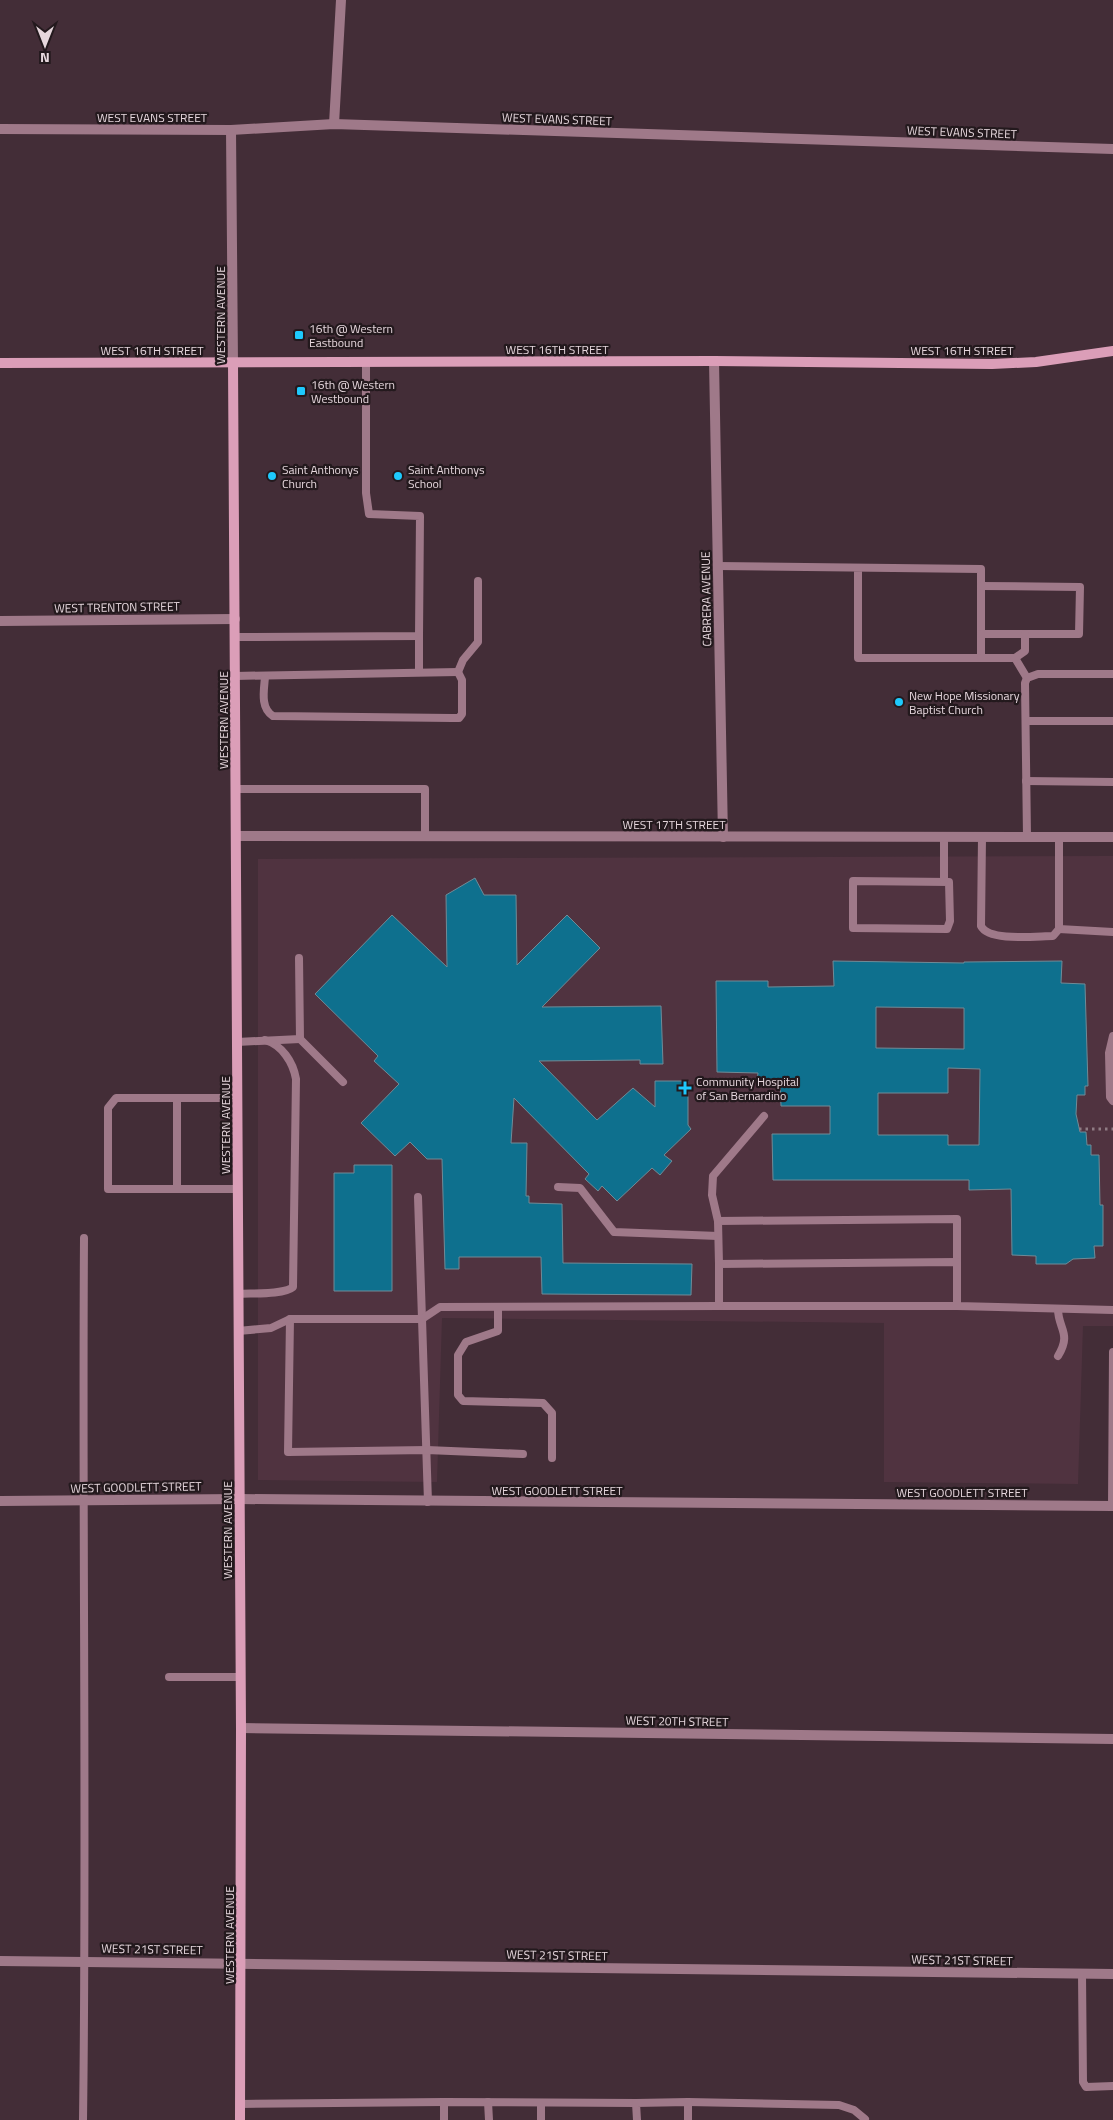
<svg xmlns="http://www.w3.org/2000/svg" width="1113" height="2120" viewBox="0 0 1113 2120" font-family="'Titillium Web',sans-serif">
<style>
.built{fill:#503340}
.building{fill:#0e708e;stroke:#708b97;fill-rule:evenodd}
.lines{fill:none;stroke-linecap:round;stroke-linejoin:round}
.path{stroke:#8f7c84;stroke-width:3;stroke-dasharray:2.5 4;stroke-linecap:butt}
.lane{stroke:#9f7989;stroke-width:8}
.street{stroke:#9f7989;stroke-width:10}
.secondary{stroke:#db9eb8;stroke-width:10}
.poi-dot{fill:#1ec9fd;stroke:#23191d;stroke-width:2}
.labels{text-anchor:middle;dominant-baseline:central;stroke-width:4.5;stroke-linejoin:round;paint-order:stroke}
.street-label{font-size:12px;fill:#e6d7dd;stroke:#23191d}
.poi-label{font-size:12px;fill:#e6d7dd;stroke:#23191d;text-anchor:start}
</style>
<rect width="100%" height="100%" fill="#432d37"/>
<path class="built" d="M1113,856V1326H1083L1078,1484L884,1482V1323L442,1318L437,1482L258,1480V859Z"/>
<g class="building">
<path d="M475,878L484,895H516L517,965L567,915L600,948L542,1007L661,1006L663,1064H640V1060L539,1061L597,1120L633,1088L655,1107V1081H688V1125L691,1129L664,1155L672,1161L660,1175L652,1168L617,1201L602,1186L598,1191L585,1179L589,1174L514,1098L511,1143H527L526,1196H529V1203L562,1204L563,1263L692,1264L691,1295L542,1294L541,1257H459V1269H445L442,1159H427L410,1142L395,1156L361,1123L399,1084L374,1061L378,1056L315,994L392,915L447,967L446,895Z"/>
<path d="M833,961L964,963V962L1062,961L1061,983L1085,984L1088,1086H1085V1095H1077L1076,1114L1080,1132H1086L1087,1145H1091V1155H1099L1100,1205H1103V1246H1094L1095,1258L1073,1259L1066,1264H1036V1256L1012,1255L1011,1189L969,1190V1180H773L772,1134H830V1106H781L780,1080L757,1081L758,1073L717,1072L716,981H768V987L834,986ZM876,1007L964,1008V1049L876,1048ZM948,1068L980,1069L979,1145H948V1135H878V1093H948Z"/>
<path d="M354,1165H392V1291H334V1173H354Z"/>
</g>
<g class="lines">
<path class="path" d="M1079,1129H1113"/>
<g class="lane">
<path d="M718,566L981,569V658H858V568"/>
<path d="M981,586L1080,587L1079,634H981"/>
<path d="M419,636V672"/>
<path d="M235,637L419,636L420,516L369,514L366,493V362"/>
<path d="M981,658H1015L1027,678"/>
<path d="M1015,658L1025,651V634"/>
<path d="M458,672L463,660L478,642V581"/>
<path d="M235,676L458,672"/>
<path d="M265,677C264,690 260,708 273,716L452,718H459L462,714V680L458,672"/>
<path d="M1026,721H1113"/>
<path d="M1026,781L1113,782"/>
<path d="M235,789H425V836"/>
<path d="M982,837L981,926C989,942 1037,936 1053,936L1059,929V837"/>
<path d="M1027,837L1025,683L1027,678L1038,674H1113"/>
<path d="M853,881L949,882L950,921L947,929L853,928Z"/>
<path d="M944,881V837"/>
<path d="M1059,929L1113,932"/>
<path d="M1113,1036L1109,1053L1110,1097L1113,1101"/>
<path d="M300,1039L343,1082"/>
<path d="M237,1042L300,1039L299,958"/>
<path d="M177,1098V1189"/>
<path d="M237,1098H116L108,1108V1189H238"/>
<path d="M558,1187L580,1188L614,1232L718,1236"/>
<path d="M418,1197L428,1502"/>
<path d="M718,1221L712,1195L713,1176L764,1116"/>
<path d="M719,1264L718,1221L957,1219V1262"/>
<path d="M238,1294C251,1293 284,1295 293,1287L296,1079C293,1062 282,1045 265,1040"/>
<path d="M957,1306V1262L719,1264V1306H957L1113,1310"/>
<path d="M498,1307V1331L466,1342L458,1355V1395L463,1401L543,1403L552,1413V1458"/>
<path d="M290,1319L288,1452L427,1450L523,1454"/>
<path d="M238,1331L271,1328L290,1319H422L440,1307L719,1306"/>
<path d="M1058,1356C1072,1333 1058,1329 1058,1309"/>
<path d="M1112,1506L1113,1352"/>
<path d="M169,1677H240"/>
<path d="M1082,1974L1083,2082L1086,2087L1113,2086"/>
<path d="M488,2102L489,2120"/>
<path d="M688,2102L839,2105L854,2110L865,2119"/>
<path d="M541,2103V2120"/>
<path d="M240,2104L444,2102"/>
<path d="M83,2120C87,1826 82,1532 84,1238"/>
<path d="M444,2120V2102L636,2103"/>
<path d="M637,2120L636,2103L688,2102V2120"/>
</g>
<g class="street">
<path d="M334,124L341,0"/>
<path d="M0,129L231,130L334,124L1113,149"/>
<path d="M231,130L233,363"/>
<path d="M714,361L723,837"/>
<path d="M0,621L235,619"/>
<path d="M236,836L1113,837"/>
<path d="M0,1501L239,1499L1113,1506"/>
<path d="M241,1728L1113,1739"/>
<path d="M0,1961L1113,1974"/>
</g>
<g class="secondary">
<path d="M0,363L714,361L992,364L1036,362L1113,351"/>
<path d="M233,363L241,1728L240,2120"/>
</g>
</g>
<g class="poi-dot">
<rect x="294" y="330" width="10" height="10" rx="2.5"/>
<rect x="296" y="386" width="10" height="10" rx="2.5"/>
<circle cx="272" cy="476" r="5"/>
<circle cx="398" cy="476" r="5"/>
<circle cx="899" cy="702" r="5"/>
<path d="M682.5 1080.5h5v5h5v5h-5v5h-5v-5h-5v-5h5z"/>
</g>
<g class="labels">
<g class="street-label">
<text x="152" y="117">WEST EVANS STREET</text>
<text transform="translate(557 119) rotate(2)">WEST EVANS STREET</text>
<text transform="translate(962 132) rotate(2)">WEST EVANS STREET</text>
<text transform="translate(220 315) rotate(-90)">WESTERN AVENUE</text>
<text x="557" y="349">WEST 16TH STREET</text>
<text x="152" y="350">WEST 16TH STREET</text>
<text x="962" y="350">WEST 16TH STREET</text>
<text transform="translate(706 599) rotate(-91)">CABRERA AVENUE</text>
<text transform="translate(117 607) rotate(-1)">WEST TRENTON STREET</text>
<text transform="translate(223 720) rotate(-90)">WESTERN AVENUE</text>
<text x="674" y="824">WEST 17TH STREET</text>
<text transform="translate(225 1125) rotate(-90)">WESTERN AVENUE</text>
<text transform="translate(136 1487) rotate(-1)">WEST GOODLETT STREET</text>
<text x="557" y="1490">WEST GOODLETT STREET</text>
<text x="962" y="1492">WEST GOODLETT STREET</text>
<text transform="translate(227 1530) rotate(-90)">WESTERN AVENUE</text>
<text transform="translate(677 1721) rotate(1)">WEST 20TH STREET</text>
<text transform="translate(229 1935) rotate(-90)">WESTERN AVENUE</text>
<text transform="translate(152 1949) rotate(1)">WEST 21ST STREET</text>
<text transform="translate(557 1955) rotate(1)">WEST 21ST STREET</text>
<text transform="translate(962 1960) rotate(1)">WEST 21ST STREET</text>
</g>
<g class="poi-label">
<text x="309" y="328">16th @ Western<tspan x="309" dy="14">Eastbound</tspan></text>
<text x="311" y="384">16th @ Western<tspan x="311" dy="14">Westbound</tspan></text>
<text x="282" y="469">Saint Anthonys<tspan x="282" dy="14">Church</tspan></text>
<text x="408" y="469">Saint Anthonys<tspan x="408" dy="14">School</tspan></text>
<text x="909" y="695">New Hope Missionary<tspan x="909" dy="14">Baptist Church</tspan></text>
<text x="696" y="1081">Community Hospital<tspan x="696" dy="14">of San Bernardino</tspan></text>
</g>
</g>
<g transform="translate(45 45) rotate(180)" stroke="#23191d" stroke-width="4" paint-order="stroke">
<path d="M0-4L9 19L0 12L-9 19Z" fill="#e6d7dd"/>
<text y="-8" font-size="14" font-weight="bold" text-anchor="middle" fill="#e6d7dd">N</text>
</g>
</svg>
